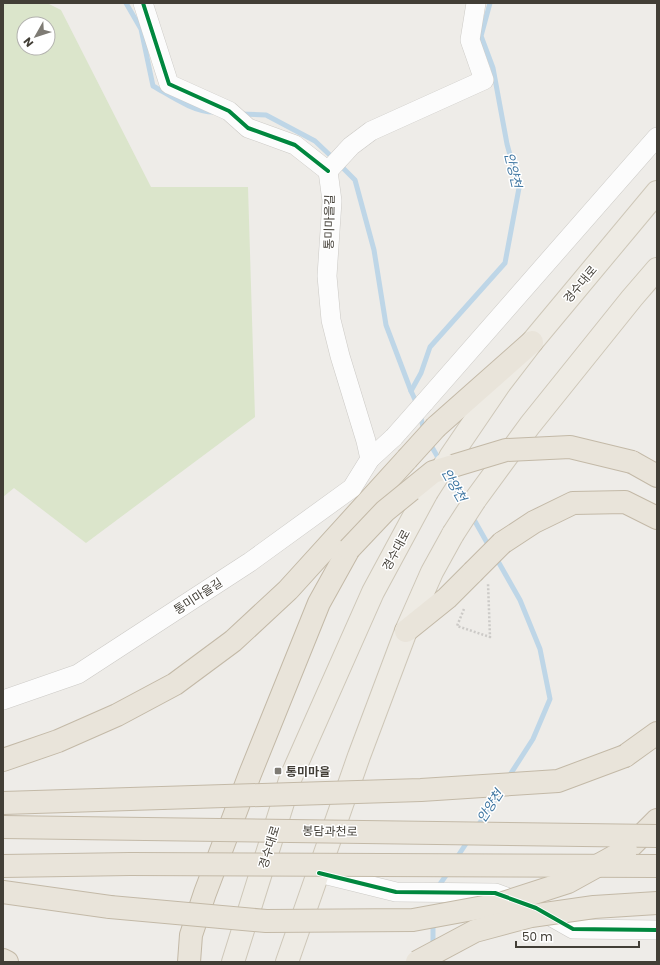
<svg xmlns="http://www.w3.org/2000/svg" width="660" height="965" viewBox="0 0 660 965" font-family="Poppins,'Noto Sans KR',sans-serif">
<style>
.green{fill:#dbe5cb;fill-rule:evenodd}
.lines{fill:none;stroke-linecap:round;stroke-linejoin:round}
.stream{stroke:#bed6e7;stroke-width:5}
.minor-casing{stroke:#cccac6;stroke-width:20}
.major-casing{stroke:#cec7b8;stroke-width:24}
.highway-casing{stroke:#c3b9a7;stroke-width:24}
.path{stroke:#cccac7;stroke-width:2.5;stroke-dasharray:2 2;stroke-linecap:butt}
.minor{stroke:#fcfcfc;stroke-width:19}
.major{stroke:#eeebe4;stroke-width:22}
.highway{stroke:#e9e4da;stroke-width:22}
.minor-bridge-casing{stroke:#cccac6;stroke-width:20;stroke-linecap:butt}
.major-bridge-casing{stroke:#cec7b8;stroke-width:24;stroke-linecap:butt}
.highway-bridge-casing{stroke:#c3b9a7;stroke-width:24;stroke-linecap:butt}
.minor-bridge{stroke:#fcfcfc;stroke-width:19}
.major-bridge{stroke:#eeebe4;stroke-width:22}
.highway-bridge{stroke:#e9e4da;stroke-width:22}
.cycleway-casing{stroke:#fff;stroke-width:6}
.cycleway{stroke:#00873e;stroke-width:4}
.poi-dot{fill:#7e7b74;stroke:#fff;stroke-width:1.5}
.labels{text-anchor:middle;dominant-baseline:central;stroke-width:3;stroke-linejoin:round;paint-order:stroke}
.street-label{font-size:12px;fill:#423e36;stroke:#fff}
.poi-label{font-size:12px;font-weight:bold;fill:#423e36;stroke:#fff;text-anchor:start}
.water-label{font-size:13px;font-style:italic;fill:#3d75a1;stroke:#fff}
</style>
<rect width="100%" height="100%" fill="#eeece8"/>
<path class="green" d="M3,3H47L61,10L151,187H248L255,417L86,543L14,488L3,497ZM24,24H48V48H24Z"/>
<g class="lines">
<g class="stream">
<path d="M126,3L141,29L153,86C171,96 193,112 214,112"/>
<path d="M240,114L266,115L315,141L334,159"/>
<path d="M340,165L355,180L374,250L386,325L411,391"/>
<path d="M417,404L411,391L421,373L430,347L505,263L519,188L507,144L493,68L481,36L490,3"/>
<path d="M420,414L424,431"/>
<path d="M429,442L440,461"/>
<path d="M447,473L465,504"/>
<path d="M472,516L490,548"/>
<path d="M495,556L520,600L540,649L550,699L533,739L508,778"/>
<path d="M477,827L500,792"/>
<path d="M456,859L469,839"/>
<path d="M438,887L449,871"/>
<path d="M433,946V922"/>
</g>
<g class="minor-casing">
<g id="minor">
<path d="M143,3L169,84L229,111L248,128L295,145L328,171"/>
<path d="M424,403L657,137"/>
<path d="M370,459L366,441L340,356L331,320L327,276L332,201L328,171L351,146L371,131L484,80L470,40L476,3"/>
<path d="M3,700L78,674L250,562L352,488L370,459L394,437"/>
<path d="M319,873L396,892L495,893L536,908L573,929L657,930"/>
</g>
</g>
<g class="major-casing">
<g id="major">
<path d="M450,457L499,385L532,342L657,192"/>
<path d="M475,500L530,425L632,298L657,269"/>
<path d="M233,962L291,777L373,592L427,492"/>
<path d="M287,962L359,756L406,631L432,572L453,534"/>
</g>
</g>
<g class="highway-casing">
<g id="highway">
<path d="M436,427L532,342"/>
<path d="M632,462L657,476"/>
<path d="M502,543L534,522L573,503L625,502L657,518"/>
<path d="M406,631L447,598L473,572"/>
<path d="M625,756L657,733"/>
<path d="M3,760L58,741L117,715L175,684L233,641L288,590L407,459"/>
<path d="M3,803L162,798"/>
<path d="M3,827L146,829"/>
<path d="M632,845L657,820"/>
<path d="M3,866L130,864"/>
<path d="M3,892L110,907"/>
<path d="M3,960L7,962"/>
<path d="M189,962L191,935L205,893L250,774L319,603L349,549"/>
</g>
</g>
<path class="path" d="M464,609L457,626L490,637L488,583"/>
<use href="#minor" class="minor"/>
<use href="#major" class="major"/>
<use href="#highway" class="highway"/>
<g class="minor-bridge-casing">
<path id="minor-bridge" d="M394,437L424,403"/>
</g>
<g class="major-bridge-casing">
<g id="major-bridge">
<path d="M427,492L445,464"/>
<path d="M453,534L475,500"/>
</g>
</g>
<g class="highway-bridge-casing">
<g id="highway-bridge">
<path d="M407,459L436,427"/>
<path d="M349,549L385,511L433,472L506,450L570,447L632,462"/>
<path d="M473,572L502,543"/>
<path d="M162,798L421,790L558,781L625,756"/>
<path d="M146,829L657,836"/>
<path d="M130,864L657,866"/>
<path d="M110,907L266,921L413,920L500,904L568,882L626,850"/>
<path d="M417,962L475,931L531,916L594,907L657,903"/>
</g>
</g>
<use href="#minor-bridge" class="minor-bridge"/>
<use href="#major-bridge" class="major-bridge"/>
<use href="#highway-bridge" class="highway-bridge"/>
<g class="cycleway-casing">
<g id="cycleway">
<path d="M143,3L169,84L229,111L248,128L295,145L328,171"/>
<path d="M319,873L396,892L495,893L536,908L573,929L657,930"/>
</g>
</g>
<use href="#cycleway" class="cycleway"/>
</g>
<rect class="poi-dot" x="274" y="767" width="8" height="8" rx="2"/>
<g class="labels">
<g class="street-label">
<text transform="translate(329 222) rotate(-89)">통미마을길</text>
<text transform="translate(580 284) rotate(-50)">경수대로</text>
<text transform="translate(396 550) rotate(-62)">경수대로</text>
<text transform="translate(198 596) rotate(-33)">통미마을길</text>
<text transform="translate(330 831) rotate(1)">봉담과천로</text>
<text transform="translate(269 847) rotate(-73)">경수대로</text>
</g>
<g class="poi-label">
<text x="286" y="771">통미마을</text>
</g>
<g class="water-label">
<text transform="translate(513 170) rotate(77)">안양천</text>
<text transform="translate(454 485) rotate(60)">안양천</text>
<text transform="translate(490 806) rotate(-57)">안양천</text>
</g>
</g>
<rect width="660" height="965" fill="none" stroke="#423e36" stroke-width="8"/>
<g transform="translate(36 36) rotate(231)"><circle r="19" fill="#ffffff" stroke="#b3b2af"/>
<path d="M0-3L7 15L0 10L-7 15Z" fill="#7e7b74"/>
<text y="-6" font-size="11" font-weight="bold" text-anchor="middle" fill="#423e36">N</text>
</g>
<path d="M516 941v6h123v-6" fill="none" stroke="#423e36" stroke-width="2"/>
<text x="522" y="941" font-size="12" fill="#423e36" stroke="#ffffff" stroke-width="3" paint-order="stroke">50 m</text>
</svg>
